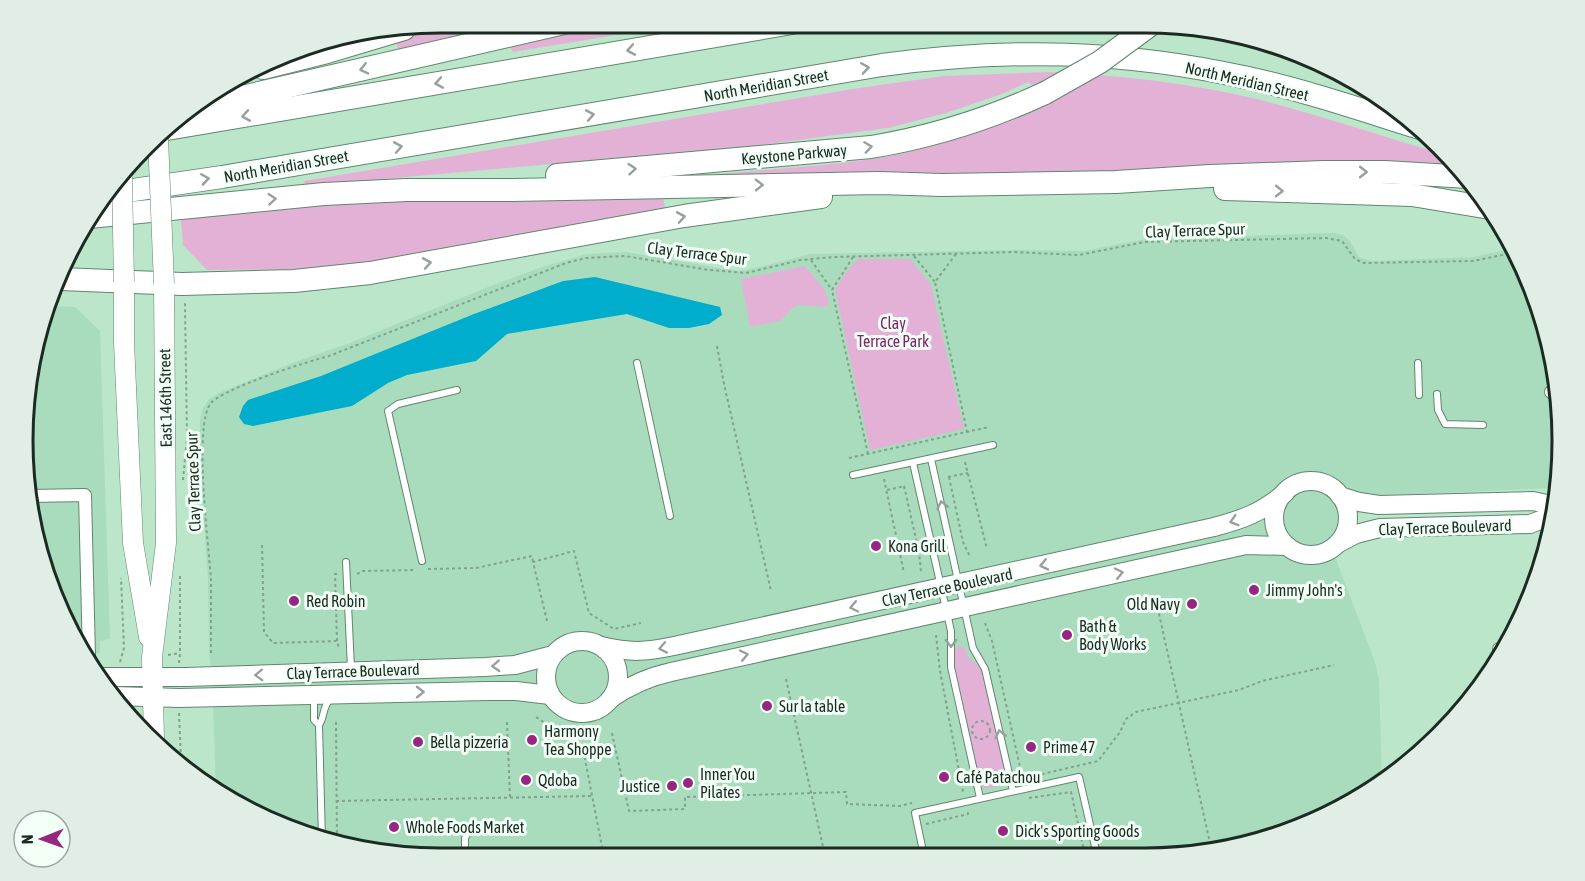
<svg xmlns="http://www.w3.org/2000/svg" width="1585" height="881" viewBox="0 0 1585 881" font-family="'Asap Condensed',sans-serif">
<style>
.built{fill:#a9dcbc}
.green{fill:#e4b1d6}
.water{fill:#00adcc}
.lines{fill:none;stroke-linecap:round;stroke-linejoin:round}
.lane-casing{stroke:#5f876e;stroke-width:8}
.street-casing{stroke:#5f876e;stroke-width:14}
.secondary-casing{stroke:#5f876e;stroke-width:20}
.primary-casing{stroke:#5f876e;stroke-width:21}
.highway-casing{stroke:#5f876e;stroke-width:24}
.path{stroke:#81a28d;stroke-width:2;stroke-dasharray:3 3;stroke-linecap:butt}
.lane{stroke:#fff;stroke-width:6}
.street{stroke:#fff;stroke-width:12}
.secondary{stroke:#fff;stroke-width:18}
.primary{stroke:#fff;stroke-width:20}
.highway{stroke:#fff;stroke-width:22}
.primary-bridge-casing{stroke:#5f876e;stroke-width:21;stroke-linecap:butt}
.highway-bridge-casing{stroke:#5f876e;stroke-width:24;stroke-linecap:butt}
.path-bridge{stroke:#81a28d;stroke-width:2;stroke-dasharray:3 3;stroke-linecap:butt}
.primary-bridge{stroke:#fff;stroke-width:20}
.highway-bridge{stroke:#fff;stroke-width:22}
.oneway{stroke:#98a09b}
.poi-dot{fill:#972582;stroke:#f2fff6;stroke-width:2}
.labels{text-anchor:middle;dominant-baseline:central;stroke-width:6;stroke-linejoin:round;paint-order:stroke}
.street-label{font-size:16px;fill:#1b2b21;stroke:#f2fff6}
.park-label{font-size:16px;fill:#81246f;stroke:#f2fff6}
.poi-label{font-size:16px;fill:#1b2b21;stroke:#f2fff6;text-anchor:start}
.rim{fill:none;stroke:#1b2b21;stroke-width:3}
</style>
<rect width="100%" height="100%" fill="#bbe6ca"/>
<g class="built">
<path d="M1333,233L1343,235L1350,241L1359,257L1371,261L1473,257L1515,248L1520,256L1548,333L1562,414L1559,486L1552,488L1394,495L1359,502L1356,534L1332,549L1375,662L1379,679L1382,784L1376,788L1279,836L1199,855L414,858L306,836L231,802L216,790L212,677L209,653L208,580L200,463V419L203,408L209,399L219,393L292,363L347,344L488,287L542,267L587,254L626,252L737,271L761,267L810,254L1015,250L1084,251L1145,239Z"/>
<path d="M49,306L75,307L100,331L110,639L100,641V653L87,654L54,600L23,468L37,332Z"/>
</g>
<g class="green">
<path d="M447,23H521L398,51L397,43Z"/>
<path d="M607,23H688L513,52L510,46Z"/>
<path d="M1047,72C1120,75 1191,83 1261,100C1322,116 1382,136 1442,154L1439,169L1307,167L713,180L712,175C773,168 840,166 900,154C953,142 1002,122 1051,100L1028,82L1002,94L946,113L888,128L753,146L305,186L304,181L859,88L944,76Z"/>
<path d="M663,196L666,213L331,269L207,270L183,245L181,220L303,206L387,201Z"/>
<path d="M858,259H910L931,285L964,429L870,450L835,290L844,275Z"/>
<path d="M805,266L826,291L829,307L799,305L794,307L780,321L750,327L741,279Z"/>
<path d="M958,646L964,647L969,658L982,669L1007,780C999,788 991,790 980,786L953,664L954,650Z"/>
</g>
<path class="water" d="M595,277L720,307L722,315L709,324L689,328H669L627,314L507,334L476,361L407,375L388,383L352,406L253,426L244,424L239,417L243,406L248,400L321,376L474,314L563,281Z"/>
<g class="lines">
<g class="lane-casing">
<g id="lane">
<path d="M637,363L670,516"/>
<path d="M1418,363L1419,395"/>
<path d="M1437,394L1438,410L1445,424L1483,425"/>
<path d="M931,459L973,648L985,669L1013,791"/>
<path d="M913,463L951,631V667L980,798"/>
<path d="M853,475L993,445"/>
<path d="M422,561L388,411L398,404L457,390"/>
<path d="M346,562L351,668"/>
<path d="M314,698V720L319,725"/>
<path d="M322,840L319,725C325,716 322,708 330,699"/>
<path d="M924,856L915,813L1079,777L1097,855"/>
<path d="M465,857V838L471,827"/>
</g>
</g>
<g class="street-casing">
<g id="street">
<path d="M1551,392L1555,394L1559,400"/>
<path d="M30,496L85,495L89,657"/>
<path d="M1499,649H1507"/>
</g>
</g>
<g class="secondary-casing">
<g id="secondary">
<circle cx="1311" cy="518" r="37"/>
<path d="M1340,496L1359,502L1379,505L1533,501L1556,506"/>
<path d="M1337,544L1356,534L1380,528L1530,524L1554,515"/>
<circle cx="582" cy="677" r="36"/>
<path d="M601,646C631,653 645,652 674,646L1214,527C1244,519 1260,513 1285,493"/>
<path d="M102,677H186L485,667L515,665L553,655"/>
<path d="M114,696L179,698L488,691H516L550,695"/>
<path d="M610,699C630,685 648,677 671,672L1246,545L1287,546"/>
</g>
</g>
<g class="primary-casing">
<g id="primary">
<path d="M124,282V343L133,543L149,637"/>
<path d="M154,739L152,657L166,543L164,284"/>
</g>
</g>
<g class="highway-casing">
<g id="highway">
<path d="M263,68L327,52L404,29"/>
<path d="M185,110L564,23"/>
<path d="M167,129L792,23"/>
<path d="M557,175L871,147C932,137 989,119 1045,93"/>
<path d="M1225,189L1412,195L1490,208"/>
<path d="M106,194L222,177L882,65C1010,48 1122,50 1248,78C1307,91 1365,111 1423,129"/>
<path d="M89,217L324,194L406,190H512L880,183L942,185L1116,182L1210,176L1324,172H1385L1468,177"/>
<path d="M61,279L182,284L294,281L370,273L684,216L821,197"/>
</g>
</g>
<g class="path">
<path d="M956,254L935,282L967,432"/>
<path d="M914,256L935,282"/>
<path d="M853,257L832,290L868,454"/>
<path d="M811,260L832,290"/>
<path d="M717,346L724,384L771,591"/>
<path d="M849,458L989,427"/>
<path d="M965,462L987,549"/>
<path d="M948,477L968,473"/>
<path d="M949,477L963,542L970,557"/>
<path d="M884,479L904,573"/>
<path d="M183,480L187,438L185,303"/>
<path d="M904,486L919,552L921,572"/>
<path d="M887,490L905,486"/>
<path d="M262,545L264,632L273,643L337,641L339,648"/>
<path d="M428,569L476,568L532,556L533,562"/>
<path d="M357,574L363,571L416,570"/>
<path d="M1155,596L1212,852"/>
<path d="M547,621L533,562L574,551L589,613L614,629L641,623"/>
<path d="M985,623L992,641L1022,776"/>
<path d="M936,635L940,671L963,792"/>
<path d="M337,641L335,574H338"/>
<path d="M211,653C211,629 211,604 211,580C209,548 193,424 211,403C224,388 306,362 329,356L566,263L586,258L625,256L709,270L746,273L801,260L833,257L1013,252L1079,255L1145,242L1326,238L1342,241L1355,259L1364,263L1473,261L1517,252"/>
<path d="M168,655L180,653"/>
<path d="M120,662L124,648L121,578"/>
<path d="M179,663L180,653V573"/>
<path d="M786,679L825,856"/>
<path d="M179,713L181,761"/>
<path d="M536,717L548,725L564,731L583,749L604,857"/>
<path d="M131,720H138"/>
<circle cx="981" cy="730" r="9"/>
<path d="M336,722L337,842"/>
<path d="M507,722L510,798"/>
<path d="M612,733L629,811L685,809V797L846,792L847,804L900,806L912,803"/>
<path d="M1018,775L1034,776L1098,761L1120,732L1126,719L1136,712L1239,690L1262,681L1334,665"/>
<path d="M986,782L1001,779"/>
<path d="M1029,798L1071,792L1085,855"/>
<path d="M336,801L591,796"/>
<path d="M926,824L968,814V812"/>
</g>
<use href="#lane" class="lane"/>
<use href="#street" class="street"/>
<use href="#secondary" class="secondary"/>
<use href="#primary" class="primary"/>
<use href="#highway" class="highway"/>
<g class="primary-bridge-casing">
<g id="primary-bridge">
<path d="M158,138L164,284"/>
<path d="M122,177L124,282"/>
</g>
</g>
<g class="highway-bridge-casing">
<path id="highway-bridge" d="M1045,93L1100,62L1153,23"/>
</g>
<path class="path-bridge" d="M173,123V132"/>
<use href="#primary-bridge" class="primary-bridge"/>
<use href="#highway-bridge" class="highway-bridge"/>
</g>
<defs><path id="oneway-chevron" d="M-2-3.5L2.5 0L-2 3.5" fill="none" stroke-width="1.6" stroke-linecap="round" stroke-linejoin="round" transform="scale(1.5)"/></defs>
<g class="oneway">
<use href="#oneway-chevron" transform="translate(631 50) rotate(170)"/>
<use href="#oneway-chevron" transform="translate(865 68) rotate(-9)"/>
<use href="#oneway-chevron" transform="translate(364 69) rotate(167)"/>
<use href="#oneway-chevron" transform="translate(439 83) rotate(170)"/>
<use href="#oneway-chevron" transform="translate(590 115) rotate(-10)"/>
<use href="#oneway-chevron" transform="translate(246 116) rotate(170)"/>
<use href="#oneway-chevron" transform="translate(398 147) rotate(-10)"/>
<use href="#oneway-chevron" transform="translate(868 147) rotate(-8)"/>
<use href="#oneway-chevron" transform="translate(632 169) rotate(-5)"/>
<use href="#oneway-chevron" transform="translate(1363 172)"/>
<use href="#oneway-chevron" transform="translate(205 179) rotate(-9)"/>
<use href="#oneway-chevron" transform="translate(759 185) rotate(-1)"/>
<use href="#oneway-chevron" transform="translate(1279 191) rotate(1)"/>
<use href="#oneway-chevron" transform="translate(272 199) rotate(-5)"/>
<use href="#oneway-chevron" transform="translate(681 217) rotate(-10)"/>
<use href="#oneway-chevron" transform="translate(427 263) rotate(-10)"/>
<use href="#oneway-chevron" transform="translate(942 505) rotate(-103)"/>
<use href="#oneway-chevron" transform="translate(1234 521) rotate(163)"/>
<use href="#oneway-chevron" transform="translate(1044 565) rotate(167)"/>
<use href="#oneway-chevron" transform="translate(1119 573) rotate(-12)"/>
<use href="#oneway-chevron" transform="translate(854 607) rotate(168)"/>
<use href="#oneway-chevron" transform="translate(951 643) rotate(90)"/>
<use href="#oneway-chevron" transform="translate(663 648) rotate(169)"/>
<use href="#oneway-chevron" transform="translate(744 655) rotate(-12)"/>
<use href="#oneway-chevron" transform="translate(496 666) rotate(177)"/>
<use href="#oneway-chevron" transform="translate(259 675) rotate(178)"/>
<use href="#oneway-chevron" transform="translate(420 692) rotate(-1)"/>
<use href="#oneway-chevron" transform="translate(1000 734) rotate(-103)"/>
</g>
<g class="poi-dot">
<circle cx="876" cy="546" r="6"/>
<circle cx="1254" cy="590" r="6"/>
<circle cx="294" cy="601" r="6"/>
<circle cx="1192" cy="604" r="6"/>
<circle cx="1067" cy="635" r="6"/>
<circle cx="767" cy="706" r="6"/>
<circle cx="532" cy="740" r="6"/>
<circle cx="418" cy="742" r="6"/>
<circle cx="1031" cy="747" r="6"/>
<circle cx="944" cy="777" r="6"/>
<circle cx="526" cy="780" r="6"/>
<circle cx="688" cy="783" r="6"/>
<circle cx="672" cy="786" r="6"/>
<circle cx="394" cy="827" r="6"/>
<circle cx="1003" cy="831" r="6"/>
</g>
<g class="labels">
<g class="street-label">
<text transform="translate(1247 81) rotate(13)">North Meridian Street</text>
<text transform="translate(766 85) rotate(-10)">North Meridian Street</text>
<text transform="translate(794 154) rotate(-5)">Keystone Parkway</text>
<text transform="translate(286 166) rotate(-10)">North Meridian Street</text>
<text transform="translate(1195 230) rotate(-2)">Clay Terrace Spur</text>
<text transform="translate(697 253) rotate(7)">Clay Terrace Spur</text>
<text transform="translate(165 398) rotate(-91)">East 146th Street</text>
<text transform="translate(193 482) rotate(-92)">Clay Terrace Spur</text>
<text transform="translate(1445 527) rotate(-2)">Clay Terrace Boulevard</text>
<text transform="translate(947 587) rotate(-12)">Clay Terrace Boulevard</text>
<text transform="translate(353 671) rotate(-2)">Clay Terrace Boulevard</text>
</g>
<g class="park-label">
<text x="893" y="323">Clay<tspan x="893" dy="18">Terrace Park</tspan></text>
</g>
<g class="poi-label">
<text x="888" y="546">Kona Grill</text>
<text x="1266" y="590">Jimmy John's</text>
<text x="306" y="601">Red Robin</text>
<text x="1180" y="604" text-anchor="end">Old Navy</text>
<text x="1079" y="626">Bath &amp;<tspan x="1079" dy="18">Body Works</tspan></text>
<text x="779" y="706">Sur la table</text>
<text x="544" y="731">Harmony<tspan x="544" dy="18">Tea Shoppe</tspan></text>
<text x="430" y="742">Bella pizzeria</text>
<text x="1043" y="747">Prime 47</text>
<text x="700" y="774">Inner You<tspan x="700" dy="18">Pilates</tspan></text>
<text x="956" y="777">Café Patachou</text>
<text x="538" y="780">Qdoba</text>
<text x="660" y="786" text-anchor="end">Justice</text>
<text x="406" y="827">Whole Foods Market</text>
<text x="1015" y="831">Dick's Sporting Goods</text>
</g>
</g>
<path d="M0 0H1585V881H0ZM440 33H1145A407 407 0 0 1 1552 440V441A407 407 0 0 1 1145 848H440A407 407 0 0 1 33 441V440A407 407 0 0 1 440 33Z" fill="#e1eee5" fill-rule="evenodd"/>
<path class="rim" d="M440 33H1145A407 407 0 0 1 1552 440V441A407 407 0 0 1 1145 848H440A407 407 0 0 1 33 441V440A407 407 0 0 1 440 33Z"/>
<g transform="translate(42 839) rotate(269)"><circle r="28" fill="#f2fff6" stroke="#9caaa1" stroke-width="1.5"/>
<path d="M0-4.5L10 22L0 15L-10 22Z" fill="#972582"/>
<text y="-9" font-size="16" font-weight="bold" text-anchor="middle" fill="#1b2b21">N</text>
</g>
</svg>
